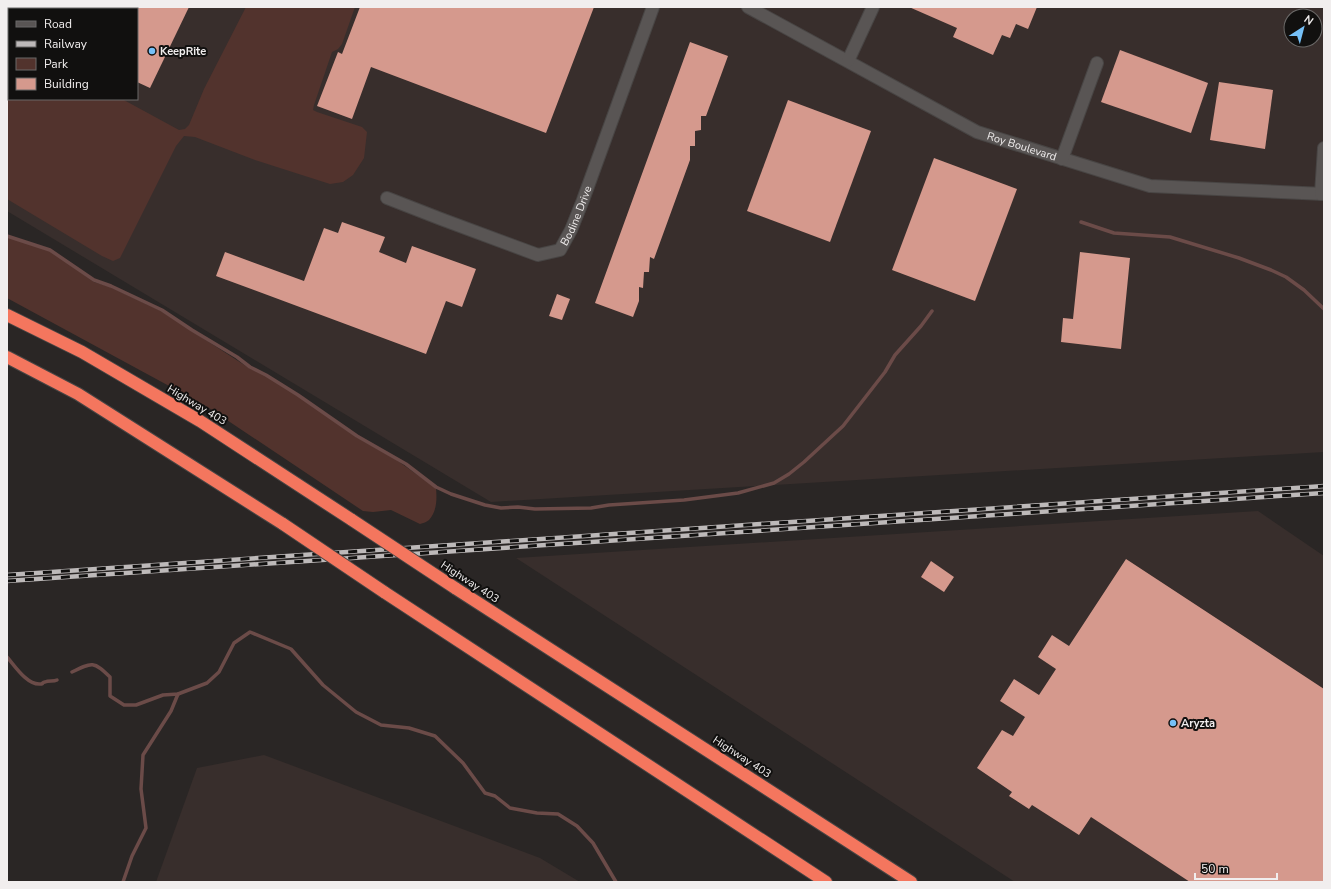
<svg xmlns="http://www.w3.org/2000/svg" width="1331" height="889" viewBox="0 0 1331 889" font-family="'Nunito Sans',sans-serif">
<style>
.built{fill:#382e2c;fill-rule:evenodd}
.green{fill:#52332d}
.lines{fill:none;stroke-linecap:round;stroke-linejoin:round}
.stream{stroke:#6b4b48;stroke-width:3.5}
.building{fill:#d5998d}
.minor-casing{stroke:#484544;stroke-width:14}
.highway-casing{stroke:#484544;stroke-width:14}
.minor{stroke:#595554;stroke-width:12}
.highway{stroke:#f4765e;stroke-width:12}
.rail-casing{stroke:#bdb9b9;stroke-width:4.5}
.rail{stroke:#11100f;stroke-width:3;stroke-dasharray:9;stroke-linecap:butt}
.highway-bridge-casing{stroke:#484544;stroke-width:14;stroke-linecap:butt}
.highway-bridge{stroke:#f4765e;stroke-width:12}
.poi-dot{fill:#76c0f7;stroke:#11100f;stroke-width:1.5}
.labels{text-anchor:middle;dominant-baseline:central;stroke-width:4;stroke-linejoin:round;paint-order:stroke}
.poi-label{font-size:11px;font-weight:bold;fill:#f1eeee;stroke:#11100f;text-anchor:start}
.street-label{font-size:11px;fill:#f1eeee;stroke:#11100f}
</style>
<rect width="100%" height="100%" fill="#2a2625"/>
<g class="built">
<path d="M7,7H1324V452L491,502L7,211ZM9,9H137V99H9ZM1291,16H1315V40H1291Z"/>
<path d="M1258,511L1324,556V882H1015L516,558Z"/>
<path d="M264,755L540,858L580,882H156L197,768Z"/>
</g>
<g class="green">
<path d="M246,7H355L342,44L338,49L332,52L314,105L313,110L317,112L362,127L367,132L364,158L353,175L343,182L330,184L255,160L195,137L184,136L176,146L120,258L113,261L102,256L7,199V40L9,41V99H122L179,130L185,129L189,125L204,89Z"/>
<path d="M7,237L49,250L94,282L110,287L161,311L249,368L266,376L304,400L356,437L395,459L436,488C437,499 437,511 429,520C427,522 423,523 420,524L391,510L373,512L363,511L206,406L7,298Z"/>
</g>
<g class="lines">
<g class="stream">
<path d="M1081,222L1114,233L1170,237L1239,258L1271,270L1286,277L1304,290L1324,309"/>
<path d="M7,236L50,250L94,280L111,286L162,310L192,330L237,357L250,367L266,375L298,395L357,436L406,464L436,487L451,494L485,505L501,508L518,507L535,509L591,508L609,505L684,500L738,493L774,483L789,474L804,462L843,426L885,372L895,355L921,326L932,311"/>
<path d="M7,657C15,666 27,685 40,684C45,684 40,683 45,682C49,680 53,682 57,680"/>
<path d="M72,672C92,662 94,661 110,677V696L124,705H136L163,695L178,694L207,683L219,672L234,643L250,632L291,649L323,685L356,712L381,725L409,728L435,736L463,763L485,793L495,796L510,808L537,813L558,814L577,826L593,843L616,882"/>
<path d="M123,882L132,856L146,828L141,789L143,755L171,711L178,694"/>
</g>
</g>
<g class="building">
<path d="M137,7H189L150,88L137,82Z"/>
<path d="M360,7H594L546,133L371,67L352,119L317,106L338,52L342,54Z"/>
<path d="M909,7H1037L1028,29L1016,24L1010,38L1002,35L993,55L953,37L957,28Z"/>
<path d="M690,42L728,56L706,116H701V130L695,131V146H690V160L654,259L650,257L649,272H644L643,288L639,287V301L633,317L595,303Z"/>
<path d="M1120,50L1208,83L1191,133L1101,102Z"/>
<path d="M1219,82L1273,90L1265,149L1210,140Z"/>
<path d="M788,100L871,131L830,242L747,211Z"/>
<path d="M934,158L1017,189L975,301L892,270Z"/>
<path d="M342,222L385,237L379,252L406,263L412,246L476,269L462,307L446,301L426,354L216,276L225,252L304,281L324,228L338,233Z"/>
<path d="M1080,252L1130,258L1121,349L1061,342L1063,318L1073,319Z"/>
<path d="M557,294L570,299L562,320L549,316Z"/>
<path d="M1126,559L1324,689V882H1190L1091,817L1079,835L1032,805L1029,809L1009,796L1012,792L977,768L1002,730L1013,736L1025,717L1000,701L1014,679L1039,695L1056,669L1038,657L1052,635L1069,646Z"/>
<path d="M931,561L954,577L944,592L921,577Z"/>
</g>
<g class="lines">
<g class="minor-casing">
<g id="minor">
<path id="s1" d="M748,7L977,132L1150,186L1324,194"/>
<path d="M848,61L873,7"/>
<path d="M1062,159L1097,63"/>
<path d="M1321,194L1324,148"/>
<path id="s2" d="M387,198L441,219L538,255L560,250L571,230L583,200L653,7"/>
</g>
</g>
<g class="highway-casing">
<g id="highway">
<path d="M7,315L82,352L200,421L352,520"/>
<path d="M7,357L78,394L283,524"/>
<path d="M455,588L911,882"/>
<path d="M384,592L826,882"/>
</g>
</g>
<use href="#minor" class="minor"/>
<use href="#highway" class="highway"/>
<g class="rail-casing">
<g id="rail">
<path d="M7,575L1324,486"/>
<path d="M7,581L1324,493"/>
</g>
</g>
<use href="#rail" class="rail"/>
<g class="highway-bridge-casing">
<g id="highway-bridge">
<path d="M352,520L455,588"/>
<path d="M283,524L384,592"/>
</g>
</g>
<use href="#highway-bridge" class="highway-bridge"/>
</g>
<g class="poi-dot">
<circle cx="152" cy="51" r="4"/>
<circle cx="1173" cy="723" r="4"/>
</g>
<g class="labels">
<g class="poi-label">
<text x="160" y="51">KeepRite</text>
<text x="1181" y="723">Aryzta</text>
</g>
<g class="street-label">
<text stroke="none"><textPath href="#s1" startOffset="308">Roy Boulevard</textPath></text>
<text stroke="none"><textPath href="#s2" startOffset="222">Bodine Drive</textPath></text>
<text transform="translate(197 405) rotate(31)">Highway 403</text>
<text transform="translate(470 582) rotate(33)">Highway 403</text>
<text transform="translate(742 757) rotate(33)">Highway 403</text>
</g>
</g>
<rect width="1331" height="889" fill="none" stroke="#f1eeee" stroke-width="16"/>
<rect x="8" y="8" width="130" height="92" fill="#11100f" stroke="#6b6968"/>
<rect x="16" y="21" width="20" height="6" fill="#595554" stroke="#6b6968"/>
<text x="44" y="28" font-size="12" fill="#f1eeee">Road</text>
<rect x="16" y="41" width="20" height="6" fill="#bdb9b9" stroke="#6b6968"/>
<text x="44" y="48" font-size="12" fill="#f1eeee">Railway</text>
<rect x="16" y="58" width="20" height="12" fill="#52332d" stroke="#6b6968"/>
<text x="44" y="68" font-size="12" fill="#f1eeee">Park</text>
<rect x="16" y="78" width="20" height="12" fill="#d5998d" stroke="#6b6968"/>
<text x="44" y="88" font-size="12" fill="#f1eeee">Building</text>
<g transform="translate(1303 28) rotate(36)"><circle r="19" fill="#11100f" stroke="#6b6968"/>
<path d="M0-3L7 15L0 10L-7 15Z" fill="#76c0f7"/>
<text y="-6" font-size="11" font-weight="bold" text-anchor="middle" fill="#f1eeee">N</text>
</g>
<path d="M1195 873v6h82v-6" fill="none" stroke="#f1eeee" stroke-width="2"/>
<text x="1201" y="873" font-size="12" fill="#f1eeee" stroke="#11100f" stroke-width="3" paint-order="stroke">50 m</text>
</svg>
